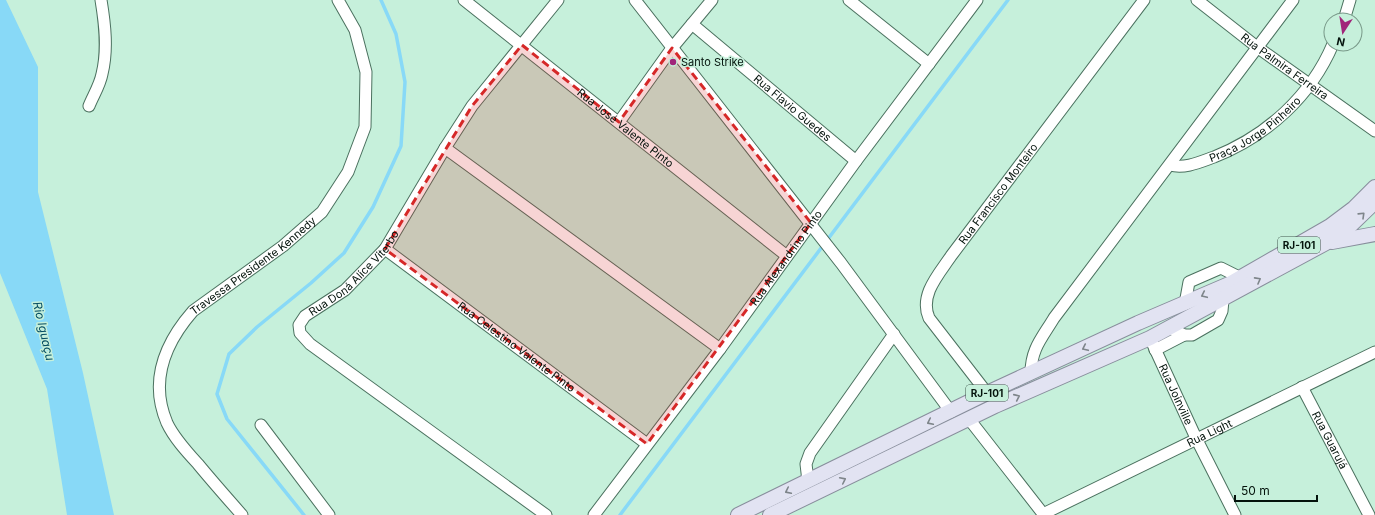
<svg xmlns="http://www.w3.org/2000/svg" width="1375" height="515" viewBox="0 0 1375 515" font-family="Inter,sans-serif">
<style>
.water{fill:#88d9f7}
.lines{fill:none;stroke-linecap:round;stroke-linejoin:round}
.stream{stroke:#88d9f7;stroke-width:3.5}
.minor-casing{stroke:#4b715f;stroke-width:13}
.major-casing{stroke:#888e9c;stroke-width:16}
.minor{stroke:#fff;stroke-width:11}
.major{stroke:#e2e3f2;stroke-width:14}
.oneway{stroke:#7e858a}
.marked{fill:#d62828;fill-opacity:0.2;stroke:#d62828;stroke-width:3;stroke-dasharray:8 5;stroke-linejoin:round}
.poi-dot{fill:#a1257a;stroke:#c6f0db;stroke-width:1.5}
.labels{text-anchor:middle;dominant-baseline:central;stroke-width:3;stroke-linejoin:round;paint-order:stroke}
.shield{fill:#c6f0db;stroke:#3e554a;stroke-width:1}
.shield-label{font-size:10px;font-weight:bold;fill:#04130c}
.poi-label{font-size:11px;fill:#04130c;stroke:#c6f0db;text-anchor:start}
.street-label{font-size:11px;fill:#04130c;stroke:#c6f0db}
.water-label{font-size:12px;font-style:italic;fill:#064e63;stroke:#c6f0db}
</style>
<rect width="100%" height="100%" fill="#c6f0db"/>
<path class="water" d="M0,0H6L38,67V192L83,373L114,515H67L47,389L0,273Z"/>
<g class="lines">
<g class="stream">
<path d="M304,515L227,419L217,394L229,354L257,327L311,283L344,253L373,207L401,146L405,82L396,34L381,0"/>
<path d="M620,515L1008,0"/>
</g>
<g class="minor-casing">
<g id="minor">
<path id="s1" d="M464,0L787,256"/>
<path d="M635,0L841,263L951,412"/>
<path d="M849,0L929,64"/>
<path id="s2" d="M1197,0L1257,47L1375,131"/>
<path d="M1344,20L1350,0"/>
<path id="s3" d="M692,24L856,161"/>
<path d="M89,106C93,96 100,85 102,74C108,50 105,24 101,0"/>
<path d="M619,122L672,48L712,0"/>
<path d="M445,148L720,349"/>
<path id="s4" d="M1170,165C1185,169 1200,162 1214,157C1267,136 1311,96 1333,44"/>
<path id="s5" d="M385,249L647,444"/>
<path d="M1185,304L1189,282L1221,268L1239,277"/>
<path d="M1170,328L1184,335H1192L1218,320L1222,311L1223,300"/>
<path id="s6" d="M1150,338L1196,438L1235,515"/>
<path d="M1155,350L1184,335"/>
<path d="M1031,373C1031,349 1042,338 1054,318L1293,0"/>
<path id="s7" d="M1302,387L1369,515"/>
<path id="s8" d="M987,393L929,318C919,295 939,274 951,256L1144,0"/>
<path d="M969,419L1044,515"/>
<path d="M261,425L329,515"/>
<path d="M808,481L806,464L810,453L894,334"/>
<path id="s9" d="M1043,514L1375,352"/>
<path id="s10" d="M242,515C227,498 212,481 198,464C187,452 174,438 167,423C149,381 165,343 193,311L283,246L322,212L348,172L365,127L366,72L355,30L338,0"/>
<path id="s11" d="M546,515L310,344L300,333L299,325L305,316L345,290L385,249L445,148L472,106L558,0"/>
<path id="s12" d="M594,515L720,349L856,161L977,0"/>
</g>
</g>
<g class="major-casing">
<g id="major">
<path d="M1332,242L1375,234"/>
<path d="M738,515L987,393L1138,323L1229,284L1330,226L1354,208L1375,187"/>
<path d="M770,515L995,406L1150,338L1326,243L1347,229L1375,202"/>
</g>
</g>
<use href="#minor" class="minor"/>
<use href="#major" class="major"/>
</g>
<defs><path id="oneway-chevron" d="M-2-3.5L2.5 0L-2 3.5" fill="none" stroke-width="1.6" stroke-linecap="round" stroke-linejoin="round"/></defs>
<g class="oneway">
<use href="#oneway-chevron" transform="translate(1362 215) rotate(-44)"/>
<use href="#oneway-chevron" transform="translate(1258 280) rotate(-29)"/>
<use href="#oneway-chevron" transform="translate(1204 295) rotate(155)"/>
<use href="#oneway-chevron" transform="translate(1085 348) rotate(155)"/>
<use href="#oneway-chevron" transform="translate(1017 397) rotate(-24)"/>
<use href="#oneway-chevron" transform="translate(930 422) rotate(154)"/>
<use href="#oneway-chevron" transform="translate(843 480) rotate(-26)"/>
<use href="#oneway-chevron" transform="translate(788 491) rotate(154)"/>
</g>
<path class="marked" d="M522,45L619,122L672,48L811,223L647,444L385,249L472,106Z"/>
<circle class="poi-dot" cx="673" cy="62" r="4"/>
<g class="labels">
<g class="shield">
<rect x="1278" y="237" width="42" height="16" rx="3"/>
<rect x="966" y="385" width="42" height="16" rx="3"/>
</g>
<g class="shield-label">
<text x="1299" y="245">RJ-101</text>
<text x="987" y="393">RJ-101</text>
</g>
<g class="poi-label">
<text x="681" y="62">Santo Strike</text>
</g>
<g class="street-label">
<text stroke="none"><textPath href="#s2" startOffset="110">Rua Palmira Ferreira</textPath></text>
<text stroke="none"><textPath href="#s3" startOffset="131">Rua Flavio Guedes</textPath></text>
<text stroke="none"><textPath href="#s4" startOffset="95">Praça Jorge Pinheiro</textPath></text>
<text stroke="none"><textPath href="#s1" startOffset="206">Rua José Valente Pinto</textPath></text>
<text stroke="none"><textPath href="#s8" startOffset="242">Rua Francisco Monteiro</textPath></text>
<text stroke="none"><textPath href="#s12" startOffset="321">Rua Alexandrino Pinto</textPath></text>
<text stroke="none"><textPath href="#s10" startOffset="316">Travessa Presidente Kennedy</textPath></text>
<text stroke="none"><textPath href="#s11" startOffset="391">Rua Doná Alice Viterbo</textPath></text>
<text stroke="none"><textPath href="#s5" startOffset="164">Rua Celestino Valente Pinto</textPath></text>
<text stroke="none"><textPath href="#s6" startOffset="62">Rua Joinville</textPath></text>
<text stroke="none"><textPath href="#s9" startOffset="185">Rua Light</textPath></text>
<text stroke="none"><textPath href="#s7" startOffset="60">Rua Guarujá</textPath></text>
</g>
<g class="water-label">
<text transform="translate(44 331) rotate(77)">Rio Iguaçu</text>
</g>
</g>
<g transform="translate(1343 32) rotate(192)"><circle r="19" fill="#c6f0db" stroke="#789888"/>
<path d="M0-3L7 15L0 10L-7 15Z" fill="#a1257a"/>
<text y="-6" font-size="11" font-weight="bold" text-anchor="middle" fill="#04130c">N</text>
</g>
<path d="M1235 495v6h82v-6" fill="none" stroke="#04130c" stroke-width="2"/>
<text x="1241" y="495" font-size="12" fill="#04130c" stroke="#c6f0db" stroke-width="3" paint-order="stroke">50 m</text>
</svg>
